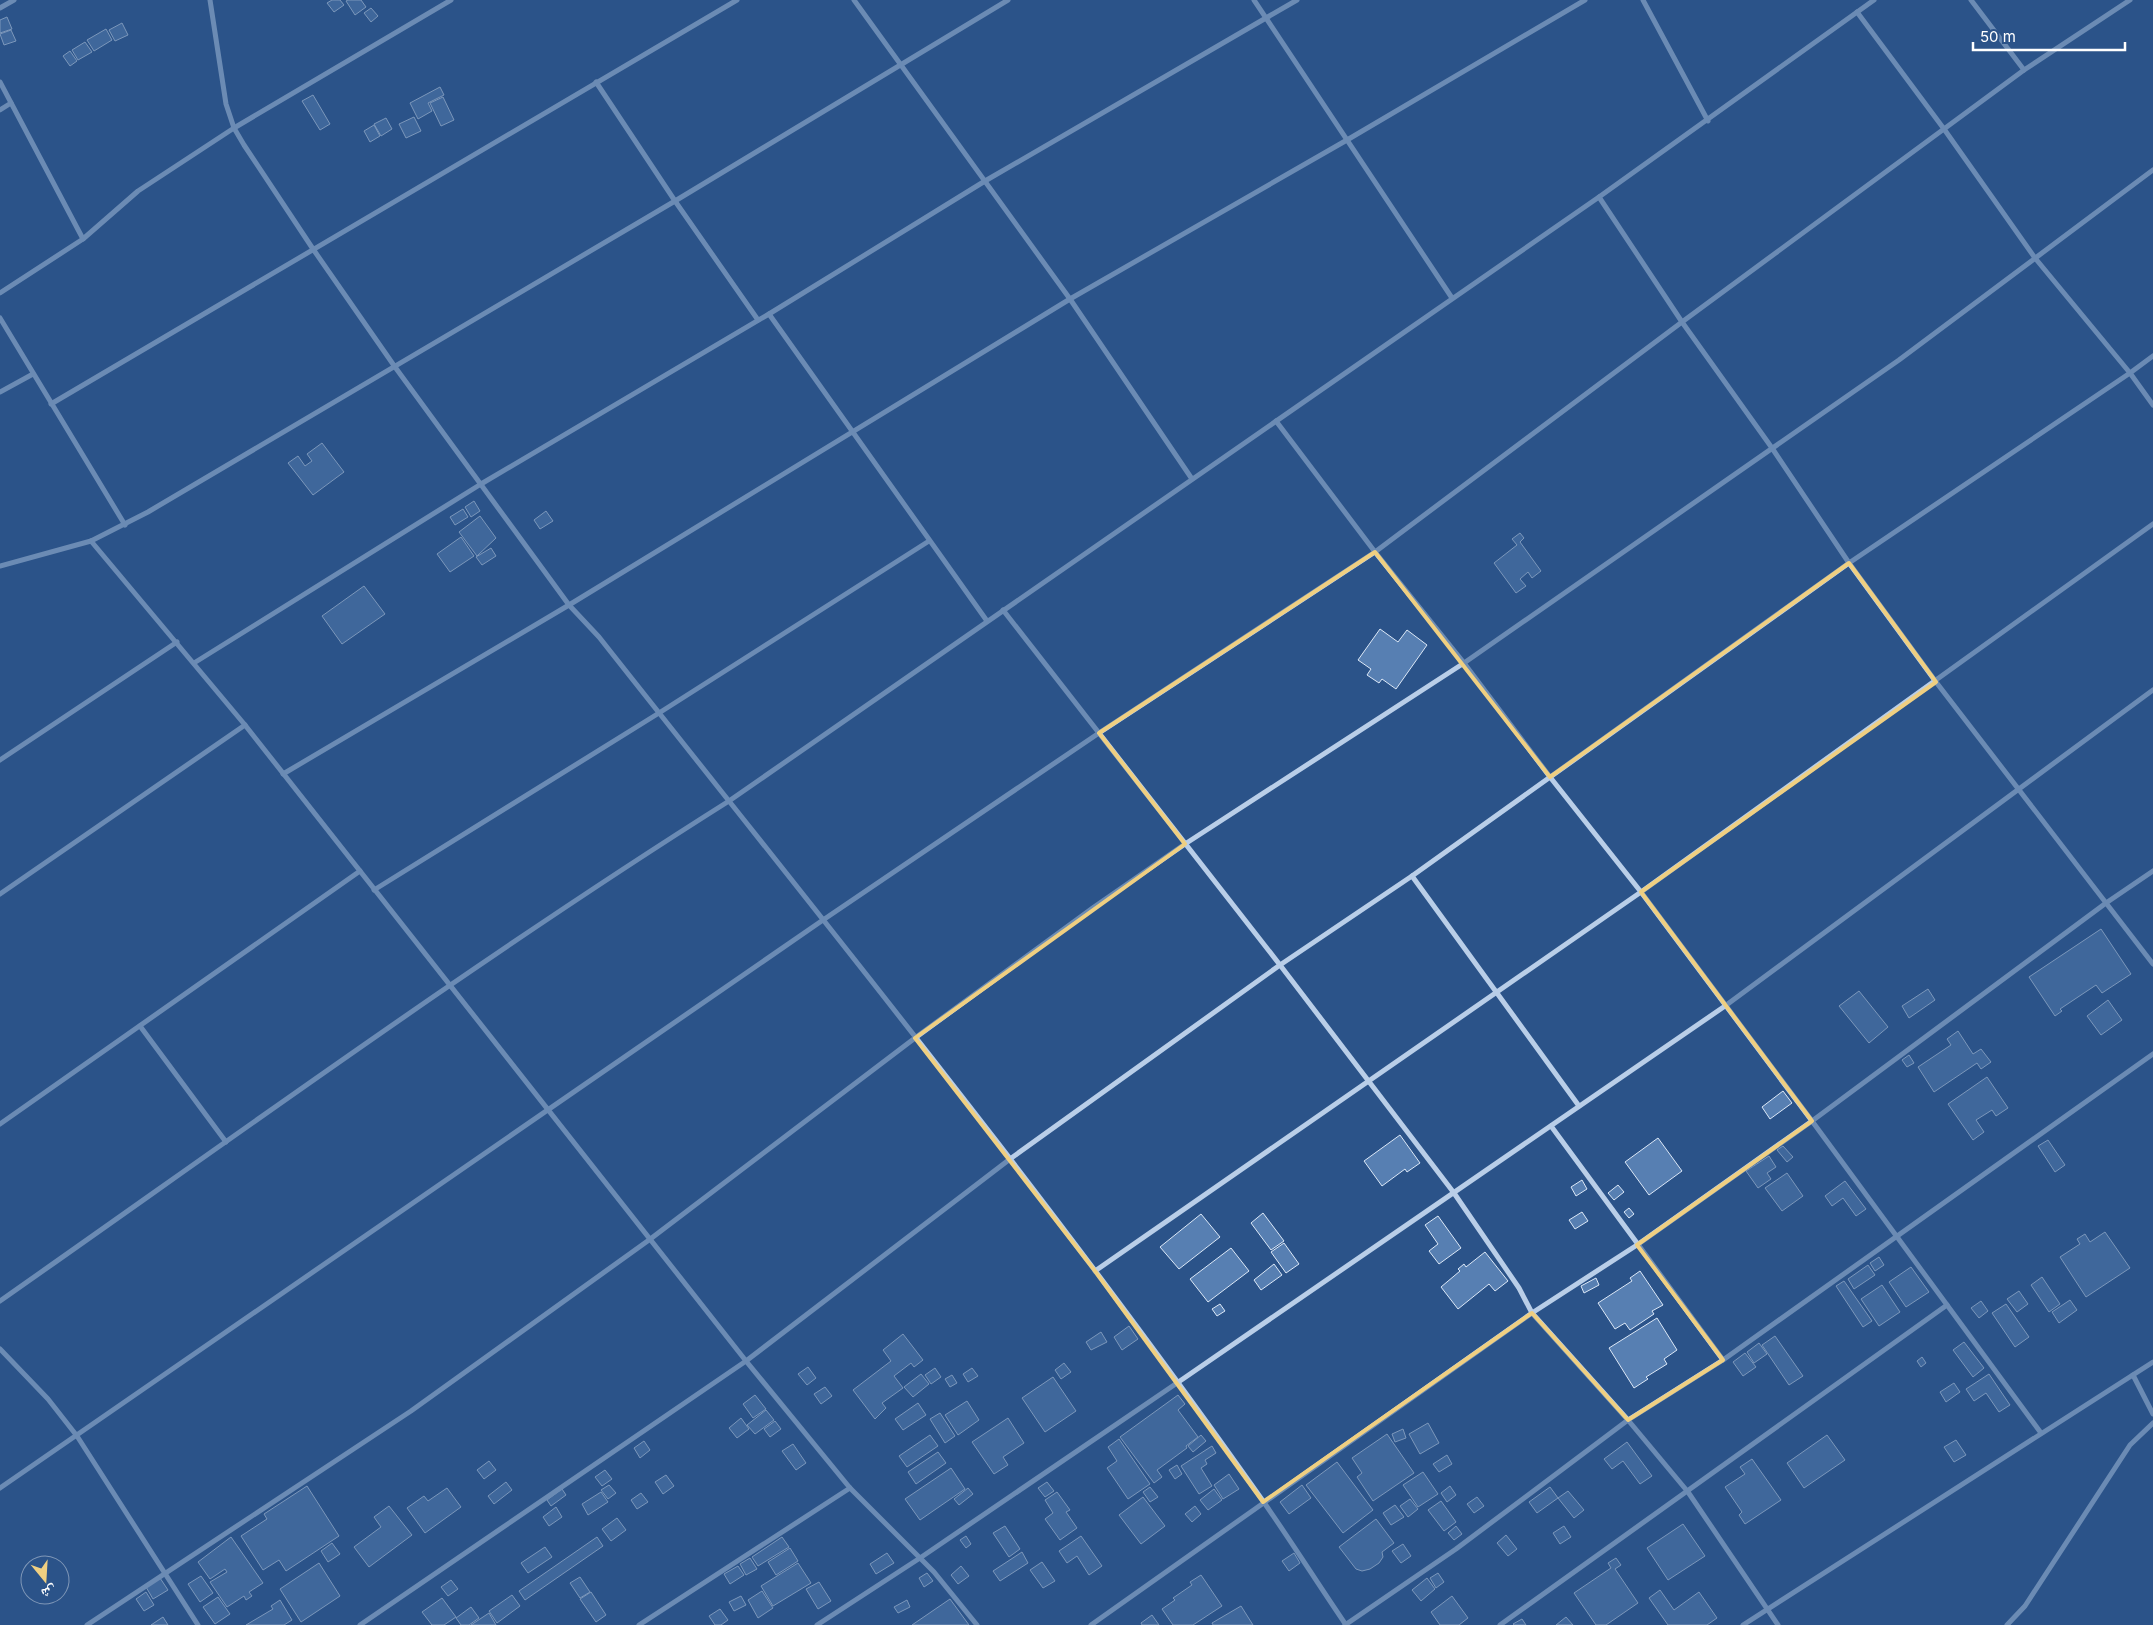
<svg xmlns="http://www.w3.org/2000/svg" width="2153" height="1625" viewBox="0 0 2153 1625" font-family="Inter,'Noto Naskh Arabic',sans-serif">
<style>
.building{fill:#577fb2;stroke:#dce8f7}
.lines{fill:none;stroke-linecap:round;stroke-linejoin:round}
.minor{stroke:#b9cee8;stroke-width:5}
.marked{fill:none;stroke:#efcf81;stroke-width:4;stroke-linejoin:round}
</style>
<rect width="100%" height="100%" fill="#2b5389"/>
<g class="building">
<path d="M332,0H340L344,5L334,12L327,3Z"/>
<path d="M348,0H361L366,7L355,15L346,1Z"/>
<path d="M371,8L378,16L371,22L364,13Z"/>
<path d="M7,17L12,29L0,33V20Z"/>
<path d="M122,23L128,35L115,41L109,30Z"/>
<path d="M106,29L112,40L94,51L87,40Z"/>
<path d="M11,30L16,41L4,45L0,34Z"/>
<path d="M85,42L92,52L78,60L72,50Z"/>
<path d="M70,51L77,61L70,66L63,56Z"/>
<path d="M440,87L444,95L428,103L432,111L418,119L410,103Z"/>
<path d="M313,95L330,124L320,130L302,101Z"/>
<path d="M443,97L454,120L441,126L430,103Z"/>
<path d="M414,117L421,131L406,138L399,124Z"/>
<path d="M386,118L392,129L381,136L374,124Z"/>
<path d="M374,125L380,136L370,142L364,131Z"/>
<path d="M322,443L344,472L313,495L288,463L298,456L305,466L312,461L307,454Z"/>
<path d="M474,501L480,511L471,517L465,507Z"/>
<path d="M463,509L468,517L455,525L450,517Z"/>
<path d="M546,511L553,521L540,529L534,520Z"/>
<path d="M480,516L496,538L477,556L459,532Z"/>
<path d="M1520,533L1524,538L1520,542L1541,571L1532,578L1528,572L1520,579L1526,586L1516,593L1494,563L1517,545L1512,539Z"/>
<path d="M461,537L474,556L450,572L437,554Z"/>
<path d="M491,548L496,556L482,565L476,557Z"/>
<path d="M364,586L385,614L342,644L322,616Z"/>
<path d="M1380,629L1398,642L1407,630L1427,645L1396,689L1382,679L1379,683L1367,675L1371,669L1358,660Z"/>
<path d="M2101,929L2131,974L2102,993L2096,985L2060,1009L2062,1011L2055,1016L2029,977Z"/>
<path d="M1928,989L1935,1000L1909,1018L1902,1006Z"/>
<path d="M1859,991L1888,1027L1869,1043L1839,1006Z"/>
<path d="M2108,1000L2122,1020L2101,1035L2087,1016Z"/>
<path d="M1958,1031L1973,1054L1981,1049L1991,1062L1981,1069L1977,1063L1934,1092L1918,1067L1951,1045L1947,1039Z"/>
<path d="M1909,1055L1914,1063L1907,1067L1902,1060Z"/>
<path d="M1987,1077L2008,1108L1996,1116L1992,1110L1976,1120L1984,1132L1973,1140L1948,1104Z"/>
<path d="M1783,1091L1792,1103L1770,1119L1762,1107Z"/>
<path d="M1400,1135L1420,1163L1407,1172L1405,1169L1382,1186L1364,1161Z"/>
<path d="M1658,1138L1682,1171L1649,1195L1625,1162Z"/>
<path d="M2048,1140L2065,1165L2055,1172L2038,1146Z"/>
<path d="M1783,1146L1793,1157L1787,1162L1777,1150Z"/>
<path d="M1769,1156L1776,1167L1767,1173L1771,1179L1758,1188L1746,1171Z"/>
<path d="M1787,1173L1803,1196L1782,1211L1765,1188Z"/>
<path d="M1582,1180L1587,1189L1576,1196L1571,1187Z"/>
<path d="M1845,1181L1866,1209L1856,1216L1843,1198L1832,1206L1825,1196Z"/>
<path d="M1618,1185L1624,1192L1614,1200L1608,1193Z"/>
<path d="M1629,1208L1634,1214L1629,1218L1624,1212Z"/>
<path d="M1582,1212L1588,1221L1575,1229L1569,1220Z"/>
<path d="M1263,1213L1284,1241L1271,1250L1251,1223Z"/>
<path d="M1201,1214L1220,1237L1179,1269L1160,1247Z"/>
<path d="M1438,1216L1461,1248L1439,1264L1429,1251L1438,1244L1425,1225Z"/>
<path d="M2105,1232L2130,1268L2086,1297L2060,1257L2080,1244L2077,1239L2085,1234L2090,1242Z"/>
<path d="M1284,1243L1299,1264L1286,1273L1271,1252Z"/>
<path d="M1231,1248L1249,1271L1208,1302L1190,1279Z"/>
<path d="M1485,1252L1508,1281L1495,1291L1489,1284L1458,1309L1441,1287L1460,1271L1458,1269L1464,1264L1466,1267Z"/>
<path d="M1879,1257L1884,1265L1875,1271L1870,1263Z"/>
<path d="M1274,1264L1282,1275L1261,1290L1254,1280Z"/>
<path d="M1868,1265L1875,1275L1854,1289L1848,1279Z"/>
<path d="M1911,1267L1929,1292L1906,1307L1889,1282Z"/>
<path d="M1640,1271L1663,1305L1652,1311L1654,1314L1630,1330L1625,1323L1615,1329L1598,1303L1632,1281L1630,1278Z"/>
<path d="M2042,1277L2060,1304L2049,1312L2031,1285Z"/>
<path d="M1596,1278L1599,1285L1584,1293L1581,1286Z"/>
<path d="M1844,1281L1872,1321L1863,1327L1836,1286Z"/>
<path d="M1882,1285L1900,1312L1879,1326L1861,1299Z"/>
<path d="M2019,1291L2028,1304L2017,1312L2007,1299Z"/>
<path d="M2070,1300L2077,1310L2059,1323L2052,1312Z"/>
<path d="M1981,1301L1988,1311L1979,1318L1971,1308Z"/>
<path d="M1220,1304L1225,1311L1217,1316L1212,1309Z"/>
<path d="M2006,1304L2029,1337L2015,1347L1992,1313Z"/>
<path d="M1657,1318L1677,1350L1664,1359L1667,1364L1646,1377L1648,1379L1634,1388L1609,1348Z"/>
<path d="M1129,1326L1138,1339L1122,1350L1114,1337Z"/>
<path d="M1101,1332L1107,1342L1091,1350L1086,1342Z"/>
<path d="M903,1334L923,1360L914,1367L911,1363L894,1376L903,1388L882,1403L886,1408L875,1419L853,1390L891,1361L883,1350Z"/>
<path d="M1775,1336L1803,1376L1789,1385L1762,1345Z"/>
<path d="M1964,1342L1984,1368L1973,1377L1953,1350Z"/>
<path d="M1759,1343L1767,1354L1754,1363L1747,1352Z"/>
<path d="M1745,1353L1756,1367L1743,1376L1733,1362Z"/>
<path d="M1922,1357L1926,1363L1921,1367L1917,1361Z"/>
<path d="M1064,1363L1071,1372L1061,1379L1055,1370Z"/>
<path d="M808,1367L816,1378L807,1385L798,1374Z"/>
<path d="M935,1368L941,1377L931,1384L925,1375Z"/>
<path d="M972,1368L978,1376L968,1382L963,1374Z"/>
<path d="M921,1374L929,1384L913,1397L904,1387Z"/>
<path d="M1989,1374L2010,1405L1999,1412L1986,1393L1974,1401L1966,1389Z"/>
<path d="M952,1375L957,1383L950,1387L945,1379Z"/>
<path d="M1053,1377L1076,1411L1045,1432L1022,1398Z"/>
<path d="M1954,1383L1960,1392L1946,1402L1940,1392Z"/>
<path d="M825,1387L832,1396L821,1404L814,1394Z"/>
<path d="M755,1395L766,1409L753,1418L743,1404Z"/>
<path d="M1178,1395L1185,1404L1178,1410L1198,1437L1186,1446L1187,1448L1157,1470L1162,1477L1154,1483L1120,1437Z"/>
<path d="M967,1401L979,1420L958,1435L945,1415Z"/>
<path d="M918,1403L926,1415L903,1430L895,1419Z"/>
<path d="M766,1410L774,1420L755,1434L747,1425Z"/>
<path d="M940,1413L955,1436L945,1443L930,1419Z"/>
<path d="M741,1418L749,1429L737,1438L729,1428Z"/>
<path d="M1008,1418L1024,1443L1003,1457L1008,1465L994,1474L972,1442Z"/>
<path d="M775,1421L781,1429L770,1437L764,1429Z"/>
<path d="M1428,1423L1439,1443L1420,1454L1409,1434Z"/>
<path d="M1403,1429L1406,1438L1395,1442L1392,1434Z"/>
<path d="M1387,1434L1414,1473L1373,1501L1357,1477L1362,1473L1352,1458Z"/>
<path d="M930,1435L938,1446L907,1467L899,1456Z"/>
<path d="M1201,1435L1206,1441L1193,1452L1188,1446Z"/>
<path d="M1827,1435L1845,1460L1804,1488L1787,1463Z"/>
<path d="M1119,1439L1150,1484L1128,1499L1107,1468L1117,1461L1108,1447Z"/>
<path d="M1956,1440L1966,1455L1954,1462L1944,1447Z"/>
<path d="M644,1441L650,1450L640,1458L634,1448Z"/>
<path d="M1627,1442L1652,1476L1640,1484L1623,1461L1612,1469L1604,1459Z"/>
<path d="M793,1444L806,1463L796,1470L782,1451Z"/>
<path d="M1212,1446L1216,1453L1205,1460L1207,1464L1201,1468L1212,1486L1199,1494L1181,1466Z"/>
<path d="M938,1452L946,1463L916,1484L908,1472Z"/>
<path d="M1447,1455L1452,1464L1439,1472L1433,1464Z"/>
<path d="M1752,1459L1781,1500L1745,1524L1739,1515L1742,1512L1725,1487L1745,1474L1740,1467Z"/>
<path d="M489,1461L496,1470L484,1479L477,1470Z"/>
<path d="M1337,1462L1373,1510L1343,1533L1306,1485Z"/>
<path d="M1177,1465L1182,1474L1175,1479L1169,1470Z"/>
<path d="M951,1468L965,1489L920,1520L905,1499Z"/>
<path d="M605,1470L612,1479L602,1486L595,1477Z"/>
<path d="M1423,1472L1438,1494L1418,1507L1403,1485Z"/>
<path d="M1229,1474L1239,1489L1223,1499L1214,1485Z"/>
<path d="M666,1475L674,1486L663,1494L655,1482Z"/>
<path d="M506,1482L512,1490L494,1504L488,1496Z"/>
<path d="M1047,1482L1054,1491L1045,1497L1038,1488Z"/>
<path d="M609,1485L616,1493L608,1499L601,1490Z"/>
<path d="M1302,1485L1311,1498L1289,1514L1280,1502Z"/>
<path d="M307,1486L339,1536L286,1571L279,1560L263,1570L241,1536L267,1519L264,1514Z"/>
<path d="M1450,1486L1456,1495L1447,1502L1441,1493Z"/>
<path d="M1150,1487L1158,1497L1150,1502L1143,1492Z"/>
<path d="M1550,1487L1558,1498L1537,1513L1529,1502Z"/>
<path d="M447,1488L461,1507L425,1533L407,1508L424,1496L428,1501Z"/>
<path d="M968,1488L973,1494L959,1505L954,1499Z"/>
<path d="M562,1489L566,1495L551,1506L547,1500Z"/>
<path d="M1214,1489L1222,1500L1208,1510L1200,1500Z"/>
<path d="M1568,1491L1584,1510L1574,1518L1558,1498Z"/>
<path d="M601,1492L608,1502L588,1515L582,1504Z"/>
<path d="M1057,1492L1070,1510L1066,1512L1077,1528L1060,1540L1045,1519L1053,1513L1045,1500Z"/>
<path d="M641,1493L648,1502L637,1509L631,1500Z"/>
<path d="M1143,1497L1165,1526L1141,1544L1119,1515Z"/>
<path d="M1477,1497L1484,1506L1474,1513L1467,1504Z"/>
<path d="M1410,1499L1418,1509L1408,1517L1400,1506Z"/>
<path d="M1441,1501L1456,1522L1444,1531L1428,1510Z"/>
<path d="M1395,1505L1404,1517L1391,1525L1383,1513Z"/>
<path d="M389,1506L412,1535L369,1567L354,1547L381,1527L374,1517Z"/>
<path d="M1195,1506L1201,1514L1192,1522L1185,1514Z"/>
<path d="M556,1507L562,1517L549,1526L543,1517Z"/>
<path d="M617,1518L626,1530L611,1541L602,1529Z"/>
<path d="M1376,1519L1394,1543L1382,1552L1383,1557L1379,1563L1370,1569L1362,1571L1356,1569L1339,1547Z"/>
<path d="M1683,1524L1705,1556L1668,1580L1647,1548Z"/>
<path d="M1005,1526L1020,1549L1009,1557L993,1533Z"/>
<path d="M1456,1526L1462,1534L1454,1540L1448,1533Z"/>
<path d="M1564,1526L1571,1537L1560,1544L1553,1533Z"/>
<path d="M1506,1535L1517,1549L1508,1556L1497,1543Z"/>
<path d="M966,1536L971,1544L966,1548L960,1540Z"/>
<path d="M1081,1536L1102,1566L1089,1575L1077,1556L1067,1563L1059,1551Z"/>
<path d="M231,1537L263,1583L249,1592L252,1596L246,1600L244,1596L227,1607L210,1582L227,1572L225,1569L210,1579L198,1562Z"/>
<path d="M597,1537L603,1546L525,1600L519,1591Z"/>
<path d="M782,1537L789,1547L758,1566L752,1557Z"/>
<path d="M332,1543L340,1554L328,1562L321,1551Z"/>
<path d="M1403,1544L1411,1556L1401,1563L1392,1551Z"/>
<path d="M545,1547L552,1557L528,1573L521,1563Z"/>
<path d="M790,1548L798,1561L776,1575L768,1562Z"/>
<path d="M1022,1552L1028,1563L1000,1581L993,1571Z"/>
<path d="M887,1553L894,1563L876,1574L870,1564Z"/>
<path d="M1294,1553L1300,1563L1289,1571L1282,1561Z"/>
<path d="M750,1558L757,1569L746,1575L740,1564Z"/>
<path d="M1616,1558L1621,1565L1615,1569L1638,1603L1606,1625H1596L1574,1593L1611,1568L1608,1563Z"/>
<path d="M1042,1562L1055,1581L1043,1588L1030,1570Z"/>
<path d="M319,1563L340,1596L301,1622L280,1589Z"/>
<path d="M798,1563L811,1583L773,1606L761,1586Z"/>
<path d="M738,1566L744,1575L730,1584L724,1574Z"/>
<path d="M961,1566L969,1576L958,1584L951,1575Z"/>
<path d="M927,1573L933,1581L924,1587L919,1578Z"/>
<path d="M1438,1573L1444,1582L1436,1588L1430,1578Z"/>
<path d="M1201,1575L1222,1606L1193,1625H1173L1162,1609L1175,1600L1173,1598L1192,1585L1190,1582Z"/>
<path d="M201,1576L213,1593L200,1602L188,1584Z"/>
<path d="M580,1577L590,1592L580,1598L570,1583Z"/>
<path d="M160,1578L168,1590L153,1599L146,1587Z"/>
<path d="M1427,1578L1435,1589L1421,1601L1412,1590Z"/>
<path d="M451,1580L458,1589L448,1596L441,1587Z"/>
<path d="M819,1582L831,1601L818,1609L806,1589Z"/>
<path d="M1660,1590L1674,1610L1699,1592L1717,1618L1707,1625H1668L1649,1598Z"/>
<path d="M762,1591L773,1608L758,1618L748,1600Z"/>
<path d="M146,1592L154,1605L144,1611L136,1599Z"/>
<path d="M591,1592L606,1615L596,1622L580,1599Z"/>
<path d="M512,1595L520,1606L497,1623L489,1611Z"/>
<path d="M741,1596L746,1605L734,1611L729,1602Z"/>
<path d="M1452,1596L1468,1618L1459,1625H1440L1431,1612Z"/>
<path d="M218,1597L230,1614L215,1624L203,1607Z"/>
<path d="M442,1598L456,1617L444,1625H432L422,1612Z"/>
<path d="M950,1599L969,1625H912Z"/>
<path d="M280,1600L292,1620L284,1625H246L273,1609L271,1606Z"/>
<path d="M907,1600L910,1607L898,1613L894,1607Z"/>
<path d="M1241,1606L1253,1625H1213L1212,1623Z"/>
<path d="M471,1607L479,1618L469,1625H461L456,1618Z"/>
<path d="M720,1609L728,1620L721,1625H715L709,1616Z"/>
<path d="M489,1613L496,1625H471Z"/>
<path d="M1152,1615L1159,1625H1142L1141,1623Z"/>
<path d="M163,1617L168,1625H151Z"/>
<path d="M1566,1617L1573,1625H1556Z"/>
<path d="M1522,1619L1526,1625H1514L1513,1624Z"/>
</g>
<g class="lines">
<g class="minor">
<path d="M210,0L226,104L234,128L244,145L313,249L395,367L569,605L599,637C824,922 1054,1204 1263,1501C1291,1541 1318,1584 1346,1625"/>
<path d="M854,0L1070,299L1192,479"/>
<path d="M1254,0L1452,298"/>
<path d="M1643,0L1708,121"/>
<path d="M1971,0L2024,70"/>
<path d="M0,8L14,0"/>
<path d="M1857,12L1944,129L2035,258L2130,373L2153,405"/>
<path d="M0,82L83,239"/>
<path d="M596,82L675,201L758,320"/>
<path d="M0,110L11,103"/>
<path d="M1599,197L1682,322L1772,448L1849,563L1936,682L2153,964"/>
<path d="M0,293L83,239L138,191L234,128L451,0"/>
<path d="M769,314L987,621"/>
<path d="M0,318L125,525"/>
<path d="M0,392L33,374"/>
<path d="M51,404L737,0"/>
<path d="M1276,421L1375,552L1464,663L1550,777L1641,892L1812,1121L2041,1433"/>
<path d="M91,541L245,725L746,1361L850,1488L934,1572L977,1625"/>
<path d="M0,566L91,541L148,512L675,201L1008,0"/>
<path d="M1003,610L1280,965L1454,1193L1519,1288L1532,1313L1628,1420L1688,1492L1778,1625"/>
<path d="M194,663L481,484L769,314L985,181L1297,0"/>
<path d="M0,760L177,642"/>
<path d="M283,774L569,605L1070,299L1347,140L1585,0"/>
<path d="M1412,876L1579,1106"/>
<path d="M374,890L659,713L929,541"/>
<path d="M0,894L245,725"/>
<path d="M140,1026L226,1142"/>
<path d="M0,1124L360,871"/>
<path d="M1551,1126L1723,1360"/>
<path d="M1095,1271L1641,892L2153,524"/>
<path d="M0,1301C241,1132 480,958 729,801L1599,197L1874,0"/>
<path d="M0,1349L48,1399L77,1436L198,1625"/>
<path d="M2133,1375L2153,1414"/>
<path d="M0,1488L823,920L1099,733L1375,552L1682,322L2024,70L2130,0"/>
<path d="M87,1625L411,1411L649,1240L915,1038L1094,907L1185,844L1464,663L1899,360L2153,170"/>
<path d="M360,1625L746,1361L1010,1159L1280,965L1412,876L1849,563L2130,373L2153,356"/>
<path d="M639,1625L850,1488"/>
<path d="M817,1625L920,1558L1177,1383L1725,1006L2153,690"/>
<path d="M1091,1625L1532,1313L1637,1245L1812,1121L2106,903L2153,871"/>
<path d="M1345,1625L1456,1549L1628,1420L1723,1360L2153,1054"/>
<path d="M1500,1625L1947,1305"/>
<path d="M1743,1625L2153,1362"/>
<path d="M2007,1625L2025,1606L2130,1445L2153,1423"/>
</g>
</g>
<path d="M0 0H2153V1625H0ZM1375,552L1550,777L1849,563L1936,682L1641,892L1812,1121L1637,1245L1723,1360L1628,1420L1532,1313L1263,1502L1095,1271L915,1038L1185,844L1099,733Z" fill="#2b5389" fill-opacity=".55" fill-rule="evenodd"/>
<path class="marked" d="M1375,552L1550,777L1849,563L1936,682L1641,892L1812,1121L1637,1245L1723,1360L1628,1420L1532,1313L1263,1502L1095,1271L915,1038L1185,844L1099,733Z"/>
<g transform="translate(45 1580) rotate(162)"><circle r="24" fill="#2b5389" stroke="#8098b8"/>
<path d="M0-4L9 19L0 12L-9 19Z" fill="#efcf81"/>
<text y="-8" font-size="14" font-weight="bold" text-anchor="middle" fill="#ffffff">ش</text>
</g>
<path d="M1973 42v8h152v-8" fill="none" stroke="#ffffff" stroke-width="2.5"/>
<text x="1980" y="42" font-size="15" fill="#ffffff" stroke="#2b5389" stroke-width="4" paint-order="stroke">50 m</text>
</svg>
